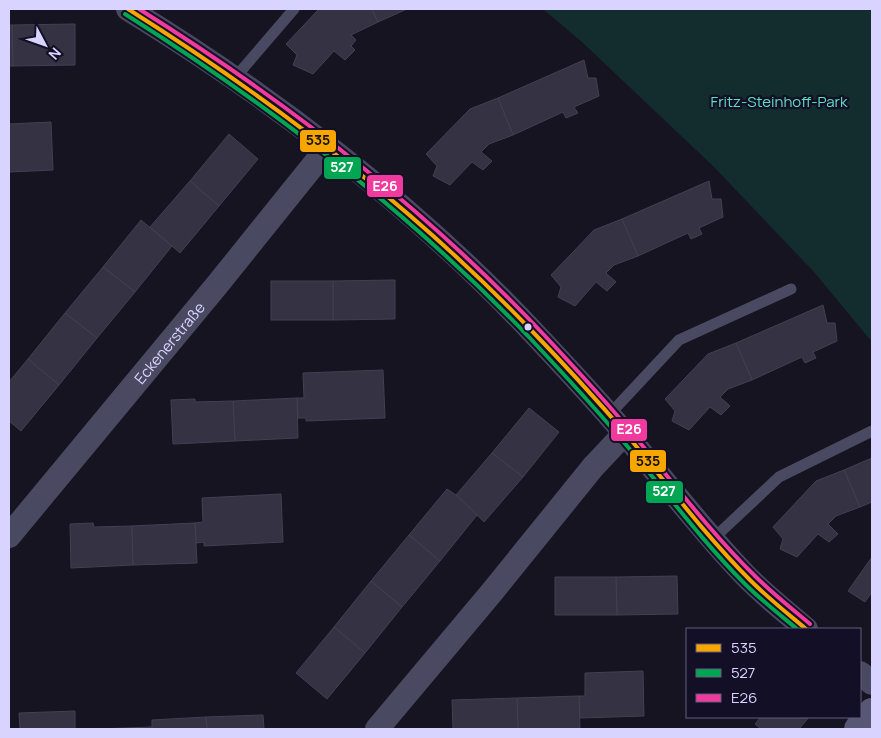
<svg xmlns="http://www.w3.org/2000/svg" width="881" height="738" viewBox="0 0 881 738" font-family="Manrope,sans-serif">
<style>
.green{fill:#132c2d}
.building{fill:#343243;stroke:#433f54}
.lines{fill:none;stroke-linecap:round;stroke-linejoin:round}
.service{stroke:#4a4962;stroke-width:11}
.minor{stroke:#4a4962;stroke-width:24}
.secondary{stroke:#575674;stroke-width:28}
.bus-1-casing{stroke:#130f26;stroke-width:8}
.bus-2-casing{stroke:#130f26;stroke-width:8}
.bus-3-casing{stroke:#130f26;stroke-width:8}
.bus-1{stroke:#f7a600;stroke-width:4}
.bus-2{stroke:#00a651;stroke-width:4}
.bus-3{stroke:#f13a9d;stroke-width:4}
.bus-dot{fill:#d9d4ff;stroke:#130f26;stroke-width:2}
.labels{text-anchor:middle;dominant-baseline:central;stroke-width:4.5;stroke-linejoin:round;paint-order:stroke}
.park-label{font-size:15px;fill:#5fe0c0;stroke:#130f26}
.street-label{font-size:15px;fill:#d9d4ff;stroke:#130f26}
.line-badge{stroke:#130f26;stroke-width:2}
.badge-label{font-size:14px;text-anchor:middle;font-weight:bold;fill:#fff}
.pale-badge-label{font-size:14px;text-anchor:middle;font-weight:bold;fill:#111}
</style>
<rect width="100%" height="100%" fill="#161421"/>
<path class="green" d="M543,9H872V342L814,272L714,167L583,43Z"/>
<g class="building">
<path d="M319,9H372L378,22L351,35L356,40L351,46L355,50L345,60L334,51L313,74L293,65L297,55L286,44Z"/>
<path d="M372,9H407L378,22Z"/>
<path d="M75,24V65L13,66L12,25Z"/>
<path d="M9,25H12L13,66H9Z"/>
<path d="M584,60L588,78H596L599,96L574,107L578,113L566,118L563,112L513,135L498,98Z"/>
<path d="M498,98L513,135L489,144L481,152L492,161L483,170L472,162L450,185L433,176L437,166L426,154L470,109Z"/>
<path d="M51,122L53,170L9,172V124Z"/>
<path d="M229,134L258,159L219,206L190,181Z"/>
<path d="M190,181L219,206L180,253L150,227Z"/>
<path d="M709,181L712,199H721L723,217L699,228L702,234L691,239L688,233L638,256L622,219Z"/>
<path d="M622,219L638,256L614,265L606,273L616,282L607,291L596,282L575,306L558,297L561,287L551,275L594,230Z"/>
<path d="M141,220L172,246L135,292L103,267Z"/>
<path d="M103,267L135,292L97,338L65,313Z"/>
<path d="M395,280V319L333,320V281Z"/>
<rect x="271" y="281" width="62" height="39"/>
<path d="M823,305L827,323H835L837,341L813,352L816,358L805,363L802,357L752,380L736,343Z"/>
<path d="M65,313L97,338L59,385L28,359Z"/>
<path d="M736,343L752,380L728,389L720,397L730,406L721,415L710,407L689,430L672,421L675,411L665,399L708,354Z"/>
<path d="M28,359L59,385L21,431L9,421V382Z"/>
<path d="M383,370L385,418L306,421V418H298L297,398H304L303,373Z"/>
<path d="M297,398L298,438L235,441L233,401Z"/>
<path d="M195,399V402L233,401L235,441L173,444L171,400Z"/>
<path d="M529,408L559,432L523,477L492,453Z"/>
<path d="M492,453L523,477L484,522L456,495Z"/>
<path d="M872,458V502L860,507L844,470Z"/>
<path d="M844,470L860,507L836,516L828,524L838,534L829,542L818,534L797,557L780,549L783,539L773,527L816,481Z"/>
<path d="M447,489L456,495L477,515L440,561L409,535Z"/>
<path d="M281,494L283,542L204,546V542L196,543L195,523L203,522L202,498Z"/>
<path d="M93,523L94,527L132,526L133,565L71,568L70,524Z"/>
<path d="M195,523L197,563L133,565L132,526Z"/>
<path d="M409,535L440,561L402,607L371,581Z"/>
<path d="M872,557V592L865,602L848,591Z"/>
<path d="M677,576L678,614L617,615L616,577Z"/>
<path d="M555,577H616L617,615H555Z"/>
<path d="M371,581L402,607L365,653L334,627Z"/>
<path d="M334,627L365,653L327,699L296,673Z"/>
<path d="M643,671L644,716L580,718L579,696H585V673Z"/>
<path d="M579,696L580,729H518L517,698Z"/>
<path d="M517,698L518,729H453L452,700Z"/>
<path d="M75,711V729H20L19,713Z"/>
<path d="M263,715L264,729H207L206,717Z"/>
<path d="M206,717L207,729H152V720Z"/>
<path d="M761,717H809L799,729H761L755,724Z"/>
<path d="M152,727V729H99Z"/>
</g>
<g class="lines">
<g class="service">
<path d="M234,79L294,9"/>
<path d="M609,415L679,340L791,289"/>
<path d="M713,539L779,477L872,431"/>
</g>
<g class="minor">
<path d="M128,9C272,97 414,206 530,329C563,364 596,399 627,436C665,482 702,530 744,574C763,594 785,611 806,629"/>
<path id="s1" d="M9,536L217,285L328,147"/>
<path d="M860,673L872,683"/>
<path d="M377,729L492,592L593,467L625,433"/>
</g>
<path class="secondary" d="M858,729L872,712"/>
<g class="bus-1-casing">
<path id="bus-1" d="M128,9C274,101 410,204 530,329C563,363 596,399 627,435C667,484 705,535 750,580C768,598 787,613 806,629"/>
</g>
<g class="bus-2-casing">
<path id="bus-2" d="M125,14C271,106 407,210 527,335C559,369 592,404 622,440C663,488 700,539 745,584C761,600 779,614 797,629"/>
</g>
<g class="bus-3-casing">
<path id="bus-3" d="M139,9C288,102 426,209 546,337C575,368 605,400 632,433C672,481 710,532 755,576C772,593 791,608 810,624"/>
</g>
<use href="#bus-1" class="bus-1"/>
<use href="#bus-2" class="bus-2"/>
<use href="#bus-3" class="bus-3"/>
</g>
<circle class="bus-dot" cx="528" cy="327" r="4.5"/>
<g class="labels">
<g class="park-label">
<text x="779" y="101">Fritz-Steinhoff-Park</text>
</g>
<g class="street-label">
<text stroke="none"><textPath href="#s1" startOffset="251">Eckenerstraße</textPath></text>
</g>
</g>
<g class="line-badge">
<rect x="299" y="129" width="38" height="24" rx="5" fill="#f7a600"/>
<rect x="323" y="156" width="39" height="24" rx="5" fill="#00a651"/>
<rect x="366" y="174" width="38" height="24" rx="5" fill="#f13a9d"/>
<rect x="610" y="418" width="38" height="24" rx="5" fill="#f13a9d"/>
<rect x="629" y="449" width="38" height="24" rx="5" fill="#f7a600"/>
<rect x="645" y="480" width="39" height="24" rx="5" fill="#00a651"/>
</g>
<g class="badge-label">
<text x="342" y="172">527</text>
<text x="385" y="191">E26</text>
<text x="629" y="434">E26</text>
<text x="664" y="496">527</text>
</g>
<g class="pale-badge-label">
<text x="318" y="145">535</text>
<text x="648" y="466">535</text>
</g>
<rect width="881" height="738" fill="none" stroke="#d9d4ff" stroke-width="20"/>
<rect x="686" y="628" width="175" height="90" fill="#130f26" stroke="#625e7d"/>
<rect x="696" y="644" width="25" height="8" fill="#f7a600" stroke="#625e7d"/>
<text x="731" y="653" font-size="15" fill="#d9d4ff">535</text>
<rect x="696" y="669" width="25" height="8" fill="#00a651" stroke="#625e7d"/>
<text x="731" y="678" font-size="15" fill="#d9d4ff">527</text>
<rect x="696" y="694" width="25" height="8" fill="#f13a9d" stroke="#625e7d"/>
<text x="731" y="703" font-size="15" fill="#d9d4ff">E26</text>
<g transform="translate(45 45) rotate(131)" stroke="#130f26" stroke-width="4" paint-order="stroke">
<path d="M0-4L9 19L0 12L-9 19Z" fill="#d9d4ff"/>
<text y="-8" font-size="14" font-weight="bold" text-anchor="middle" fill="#d9d4ff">N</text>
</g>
</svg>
